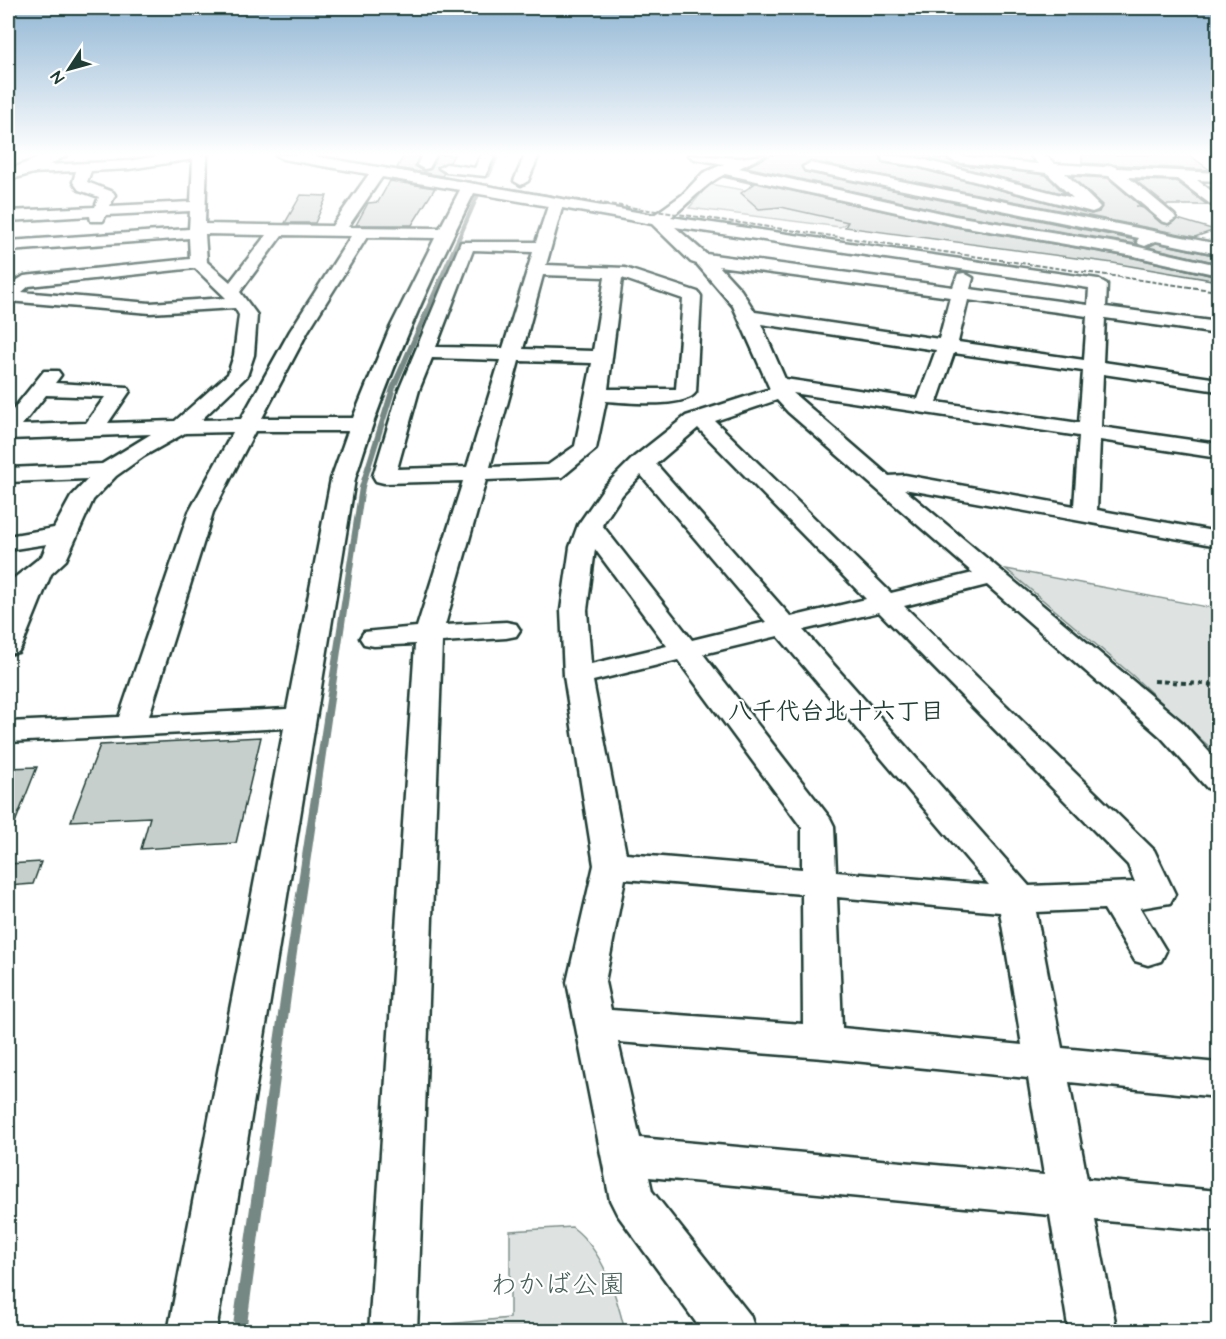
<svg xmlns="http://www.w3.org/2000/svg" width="1226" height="1339" viewBox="0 0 1226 1339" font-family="'Architects Daughter','Klee One',sans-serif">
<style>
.green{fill:#dee3e2;stroke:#7e908b;stroke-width:1.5}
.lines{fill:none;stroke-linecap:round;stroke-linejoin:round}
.stream{fill:#758883;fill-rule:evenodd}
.building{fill:#c7cfcc;stroke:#1f3d34;stroke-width:1.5}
.minor-casing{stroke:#1f3d34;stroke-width:5}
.major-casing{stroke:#1f3d34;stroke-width:5}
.path{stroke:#1f3d34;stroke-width:4;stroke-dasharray:5 4;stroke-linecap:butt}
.minor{fill:#fff;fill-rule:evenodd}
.major{fill:#fff;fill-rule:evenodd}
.rail-far1{stroke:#1f3d34;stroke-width:2;stroke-dasharray:5 2;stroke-linecap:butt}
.rail{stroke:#1f3d34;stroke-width:3;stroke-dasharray:6 3;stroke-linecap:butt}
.labels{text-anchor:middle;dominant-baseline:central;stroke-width:4.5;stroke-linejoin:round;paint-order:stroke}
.neighbourhood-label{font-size:24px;font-weight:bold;fill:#1f3d34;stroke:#fff}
.near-park-label{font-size:27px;fill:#455e57;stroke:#fff}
</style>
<rect width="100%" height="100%" fill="#fff"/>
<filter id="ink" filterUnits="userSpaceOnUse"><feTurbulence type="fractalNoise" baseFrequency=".0167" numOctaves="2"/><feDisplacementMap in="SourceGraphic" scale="12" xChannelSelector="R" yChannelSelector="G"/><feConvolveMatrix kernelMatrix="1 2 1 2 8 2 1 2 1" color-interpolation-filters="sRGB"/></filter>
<g filter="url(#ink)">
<g class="green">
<path d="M709,184L864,211L840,227L689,208Z"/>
<path d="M1006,569L1218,609V755L1131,674Z"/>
<path d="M572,1227C604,1251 616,1295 625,1331H427V1326L510,1318V1231Z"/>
</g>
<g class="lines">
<g class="stream">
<path d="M496,155H500L490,177L487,178Z"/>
<path d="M476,194L480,195L396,388L365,487L295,966L246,1332H232L285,966L359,487L390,388Z"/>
</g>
</g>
<g class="building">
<path d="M404,155H419L415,166L424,171L431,169L438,155H454L450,162L437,167L444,173L442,176L397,168Z"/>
<path d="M771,155H880L883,163L917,168L1091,214L1099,212L1102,205L1071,176L1108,178L1141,206H1136L1143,208L1161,223L1169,225L1178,219L1215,230L1195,237L810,161L801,166L805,172L1135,240L1136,244L955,214L746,167Z"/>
<path d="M912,155H932L930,158L946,159L955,164L1046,175L1065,194Z"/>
<path d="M1082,155H1189L1210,170L1082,163Z"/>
<path d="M725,176L955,227L1134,258L1218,277V281L1113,263L845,227L848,222L781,207L759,209L741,193L754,184L723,177Z"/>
<path d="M1135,180L1176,181L1207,205H1166Z"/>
<path d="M390,181L435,188L412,225H356L368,203L378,202Z"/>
<path d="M301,195L327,196L315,223H285Z"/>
<path d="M1156,243L1218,256V263L1148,247Z"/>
<path d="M261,737L236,843L141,849L150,817L71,821L100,745Z"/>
<path d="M37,767L9,838H8V768Z"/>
<path d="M41,862L33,884L8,886V864Z"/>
</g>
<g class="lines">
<g class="minor-casing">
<g id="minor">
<path d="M164,155H207L205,224L332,226L369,174L283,159L276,155H309L654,215L682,195L703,173L724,164L695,159L688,155L739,158L765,155L739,168L955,216L1134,246L1218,265V275L1134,256L955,225L725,174C705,183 689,204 671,217L1098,279L1107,284L1106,307L1218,322V334L1105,318L1103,362L1218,379V391L1103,374L1101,427L1218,444V458L1100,440L1097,510L1218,532V546L904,489L1183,723L1218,762V792L1207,788L1161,737L987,585L904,606L1154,850L1175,894L1170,903L1140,908L1166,951L1161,961L1148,965L1135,961L1104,909L1036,912L1062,1048L1218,1063V1097L1069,1082L1087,1179L1218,1191V1231L1095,1220L1117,1332H1069L1050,1215L649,1177L652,1191L750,1315L756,1332H703L617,1214L610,1200L567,982L594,865L564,676L561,610L570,547L578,525L605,486L634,457L686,416L770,389L733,306L697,264L691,262L652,224L562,208L546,265L625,268L698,292L701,296L696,392C685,409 626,402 606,401L596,449L562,477L486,480L445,625L506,622L516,624L520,630L516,636L506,638L442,642L417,1332H369L415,644L374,646L364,644L360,638L364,632L417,627L463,481L384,483L376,481L373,476L399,390L461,242H536L548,206L474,193C428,284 385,379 355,479L216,1332H168L284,728L8,742V722L119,717L189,512L233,432L185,433L144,456L116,476L93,500L66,560L51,574L22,646L18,652L8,654V615L13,602L8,603V583L42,556L47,544L8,550V536L54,528L71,497L88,479L8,482V468L102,464L151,434L8,439V416L44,371H58L61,375L55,383L127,387L130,391L108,423L175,421L228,374L234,355L239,315L235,308L150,313L8,301V286L24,276L190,259L189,238L8,251V241L189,229L190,211L106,215L103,221H91L90,216L8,221V211L95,207L99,197L79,190L73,182L76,171L31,173L24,169L26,166L129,161ZM193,159L191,202L110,206L115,195L113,192L87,182L91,171L129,169ZM382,177L460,190L440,228L348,227ZM675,227L1089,288L1088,305L970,289L973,278L964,273L958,274L953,287L706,254ZM205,234L266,235L230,282L207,262ZM282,235L351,236L290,331L241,419L201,420L247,376L254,355L257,315L240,292ZM367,237L435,238L389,330L353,418H262L308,331ZM473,250L533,252L503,348L436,347ZM719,266L950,297L939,339L755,312L741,290ZM195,268L226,298L150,303L22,292L29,286ZM543,275L605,277L593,351L523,349ZM622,278L683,299L676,389H608ZM968,300L1087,316L1084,360L958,342ZM761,324L936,350L918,399L785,379ZM954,353L1083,371L1079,423L937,402ZM432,358L500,360L467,467L397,469L419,390ZM519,361L592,363L575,446L548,465L490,467ZM793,393L1079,436L1074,506L905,475L889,476ZM46,395L105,397L86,423L22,425ZM777,400L788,412L973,573L891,593L715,421ZM698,428L866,599L791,617L656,464ZM255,431H348L331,479L287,709L149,716L213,512ZM641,475L766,622L692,640L602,525L622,495ZM595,549L667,646L591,664L587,610ZM879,612L1128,865L1135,882L1029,886L803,630ZM778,636L989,885L836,872L834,826L830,818L703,654ZM678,660L802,828V869L626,854L593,681ZM625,879L802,894L803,1024L611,1010L605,982ZM837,897L1000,912L1022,1045L842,1028ZM618,1042L823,1058L1028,1078L1044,1175L640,1138Z"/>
<path d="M422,155H436L429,168L424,169L417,165Z"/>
<path d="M481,155H495L485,176L446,172L439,168L446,164L475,168Z"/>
<path d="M525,155H539L528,181L521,185L514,181Z"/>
<path d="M882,155L917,158L1073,198L1047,173L955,162L948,158L950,155L1038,164L1030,155H1045L1055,164L1104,167L1110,165L1117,168L1218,173V181L1197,180L1218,196V207L1213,206L1177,179L1128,177L1174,215L1176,218L1168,223L1162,221L1109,176L1065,173L1097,204L1100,207L1097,210L1092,212L917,166L883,161Z"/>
<path d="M810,163L1218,244V254L1156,241L1145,246L1139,244L1137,241L1139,238L805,170L803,167Z"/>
</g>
</g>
<g class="major-casing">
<path id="major" d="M46,155H67L37,172L8,180V170Z"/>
</g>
<path class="path" d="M1154,681L1218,685"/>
<use href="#minor" class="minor"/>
<use href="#major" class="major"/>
<path class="rail-far1" d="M314,155L565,198L1218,291"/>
<path class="rail" d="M1215,291H1218"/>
</g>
</g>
<linearGradient id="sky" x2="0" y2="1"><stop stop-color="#91b6d4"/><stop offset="0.45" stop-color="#fff"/><stop offset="1" stop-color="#fff" stop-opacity="0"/></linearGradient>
<rect width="1226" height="343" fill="url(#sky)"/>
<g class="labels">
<g class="neighbourhood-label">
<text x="836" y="712">八千代台北十六丁目</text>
</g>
<g class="near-park-label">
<text x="558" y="1285">わかば公園</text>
</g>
</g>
<rect width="1226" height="1339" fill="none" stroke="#fff" stroke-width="30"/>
<rect x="15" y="15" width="1196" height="1309" fill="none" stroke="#1f3d34" stroke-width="2" filter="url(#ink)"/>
<g transform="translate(69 69) rotate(234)" stroke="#ffffff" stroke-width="4.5" paint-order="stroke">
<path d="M0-4.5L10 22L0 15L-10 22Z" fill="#1f3d34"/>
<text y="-9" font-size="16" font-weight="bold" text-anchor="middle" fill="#1f3d34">N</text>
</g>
</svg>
